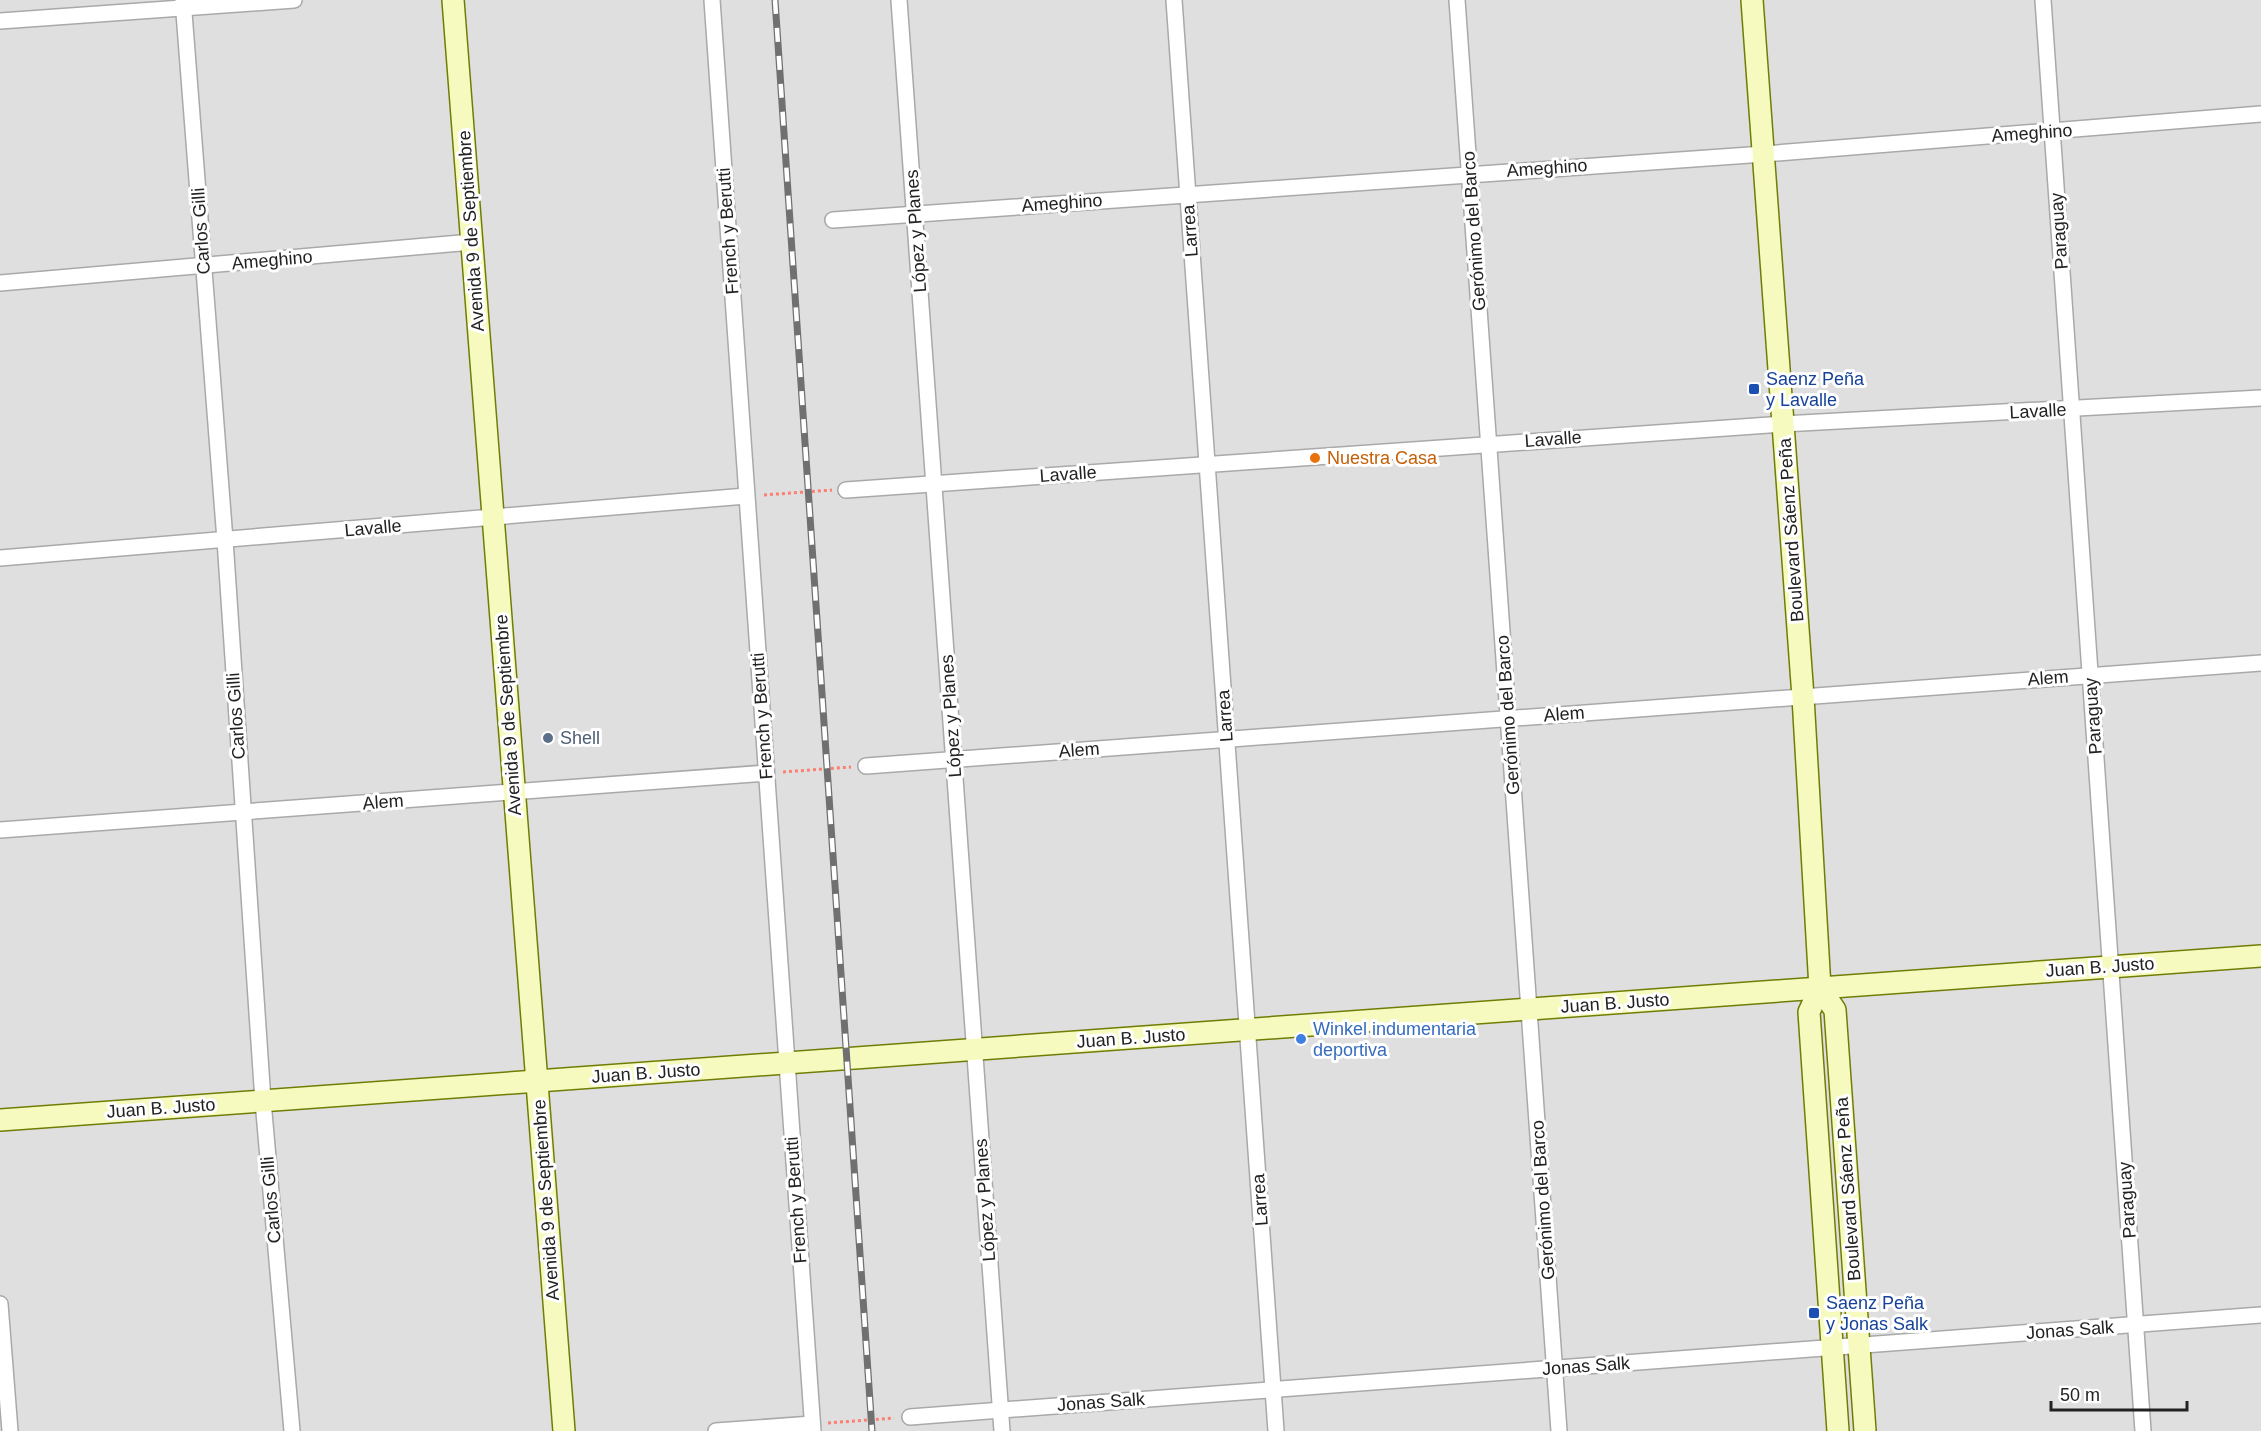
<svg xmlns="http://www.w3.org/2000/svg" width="2261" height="1431" viewBox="0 0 2261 1431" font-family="Helvetica,sans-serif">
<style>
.residential{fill:#e0dfdf}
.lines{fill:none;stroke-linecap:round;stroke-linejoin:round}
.street-casing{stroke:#a9a9a9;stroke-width:18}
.secondary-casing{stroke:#707d05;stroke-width:24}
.path{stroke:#fa8072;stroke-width:3;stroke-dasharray:3 3;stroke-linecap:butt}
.street{stroke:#fff;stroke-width:15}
.secondary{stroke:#f7fabf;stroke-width:21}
.rail-casing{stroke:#707070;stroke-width:7}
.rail{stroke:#fff;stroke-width:4.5;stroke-dasharray:14;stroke-linecap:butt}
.transit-dot{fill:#1a4fb4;stroke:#fff;stroke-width:2}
.food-dot{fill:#e8710a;stroke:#fff;stroke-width:2}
.service-dot{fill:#5c6f8a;stroke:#fff;stroke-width:2}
.shop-dot{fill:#3f7fe0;stroke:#fff;stroke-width:2}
.labels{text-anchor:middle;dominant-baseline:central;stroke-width:6;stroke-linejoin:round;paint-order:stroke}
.street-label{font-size:18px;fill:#222;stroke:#fff}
.transit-label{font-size:18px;fill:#164399;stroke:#fff;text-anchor:start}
.food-label{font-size:18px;fill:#c56008;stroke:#fff;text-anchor:start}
.service-label{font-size:18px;fill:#4e5e75;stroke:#fff;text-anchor:start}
.shop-label{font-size:18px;fill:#366cbe;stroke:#fff;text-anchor:start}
</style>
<rect width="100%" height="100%" fill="#f2efe9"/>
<rect class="residential" x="0" y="0" width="2261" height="1431"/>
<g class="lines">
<g class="street-casing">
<g id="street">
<path d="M183,0L225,540L263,1101L292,1431"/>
<path d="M712,0L813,1431"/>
<path d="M899,0L1002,1431"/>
<path d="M1174,0L1276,1431"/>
<path d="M1457,0L1559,1431"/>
<path d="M2043,0L2143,1431"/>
<path d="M0,21L294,0"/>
<path d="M833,220L1764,154L2261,114"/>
<path d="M0,283L472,242"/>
<path d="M846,490L1783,424L2261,398"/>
<path d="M0,558L746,496"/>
<path d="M866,766L2261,663"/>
<path d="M0,830L766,773"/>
<path d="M0,1304L10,1431"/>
<path d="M910,1417L2261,1315"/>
<path d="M716,1431L812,1424"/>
</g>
</g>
<g class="secondary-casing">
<g id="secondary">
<path d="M453,0L564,1431"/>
<path d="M1752,0L1803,697L1820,988L1809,1012L1838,1431"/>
<path d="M1820,988L1835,1010L1865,1431"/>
<path d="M0,1120L2261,956"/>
</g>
</g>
<g class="path">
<path d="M764,495L832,490"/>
<path d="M783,772L851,767"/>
<path d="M828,1423L894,1418"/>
</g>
<use href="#street" class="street"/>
<use href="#secondary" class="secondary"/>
<g class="rail-casing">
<path id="rail" d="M775,0L872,1431"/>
</g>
<use href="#rail" class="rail"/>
</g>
<g class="transit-dot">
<rect x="1748" y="383" width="12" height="12" rx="3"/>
<rect x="1808" y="1307" width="12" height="12" rx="3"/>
</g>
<circle class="food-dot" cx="1315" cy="458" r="6"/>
<circle class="service-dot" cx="548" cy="738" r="6"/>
<circle class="shop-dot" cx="1301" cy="1039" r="6"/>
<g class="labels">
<g class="street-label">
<text transform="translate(2032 133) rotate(-4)">Ameghino</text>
<text transform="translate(1547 168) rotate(-4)">Ameghino</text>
<text transform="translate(1062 203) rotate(-4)">Ameghino</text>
<text transform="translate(201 231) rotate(-94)">Carlos Gilli</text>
<text transform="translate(471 231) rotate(-94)">Avenida 9 de Septiembre</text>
<text transform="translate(728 231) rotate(-94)">French y Berutti</text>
<text transform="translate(916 231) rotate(-94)">López y Planes</text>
<text transform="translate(1190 231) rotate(-94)">Larrea</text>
<text transform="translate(1474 231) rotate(-94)">Gerónimo del Barco</text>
<text transform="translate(2059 231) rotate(-94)">Paraguay</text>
<text transform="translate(272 260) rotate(-5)">Ameghino</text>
<text transform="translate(2038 411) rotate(-3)">Lavalle</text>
<text transform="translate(1553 439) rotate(-4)">Lavalle</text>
<text transform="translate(1068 474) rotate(-4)">Lavalle</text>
<text transform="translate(373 528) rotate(-5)">Lavalle</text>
<text transform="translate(1791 530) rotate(-94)">Boulevard Sáenz Peña</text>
<text transform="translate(2048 678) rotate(-4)">Alem</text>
<text transform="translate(1564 714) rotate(-4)">Alem</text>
<text transform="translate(508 715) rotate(-94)">Avenida 9 de Septiembre</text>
<text transform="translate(1508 715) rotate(-94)">Gerónimo del Barco</text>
<text transform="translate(236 716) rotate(-94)">Carlos Gilli</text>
<text transform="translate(762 716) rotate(-94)">French y Berutti</text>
<text transform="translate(951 716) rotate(-94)">López y Planes</text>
<text transform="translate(1225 716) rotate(-94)">Larrea</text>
<text transform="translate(2093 716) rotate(-94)">Paraguay</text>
<text transform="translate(1079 750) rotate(-4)">Alem</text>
<text transform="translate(383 802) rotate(-4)">Alem</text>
<text transform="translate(2100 967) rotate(-4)">Juan B. Justo</text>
<text transform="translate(1615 1003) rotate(-4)">Juan B. Justo</text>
<text transform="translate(1131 1038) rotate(-4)">Juan B. Justo</text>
<text transform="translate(646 1073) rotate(-4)">Juan B. Justo</text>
<text transform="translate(161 1108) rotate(-4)">Juan B. Justo</text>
<text transform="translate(1848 1189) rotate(-94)">Boulevard Sáenz Peña</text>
<text transform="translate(271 1200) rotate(-95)">Carlos Gilli</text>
<text transform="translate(546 1200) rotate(-94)">Avenida 9 de Septiembre</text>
<text transform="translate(796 1200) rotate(-94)">French y Berutti</text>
<text transform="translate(985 1200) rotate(-94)">López y Planes</text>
<text transform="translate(1260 1200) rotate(-94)">Larrea</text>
<text transform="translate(1543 1200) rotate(-94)">Gerónimo del Barco</text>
<text transform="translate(2127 1200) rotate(-94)">Paraguay</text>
<text transform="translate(2070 1330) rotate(-4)">Jonas Salk</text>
<text transform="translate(1586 1366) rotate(-4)">Jonas Salk</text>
<text transform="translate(1101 1402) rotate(-4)">Jonas Salk</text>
</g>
<g class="transit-label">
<text x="1766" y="379">Saenz Peña<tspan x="1766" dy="21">y Lavalle</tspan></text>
<text x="1826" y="1303">Saenz Peña<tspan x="1826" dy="21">y Jonas Salk</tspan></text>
</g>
<g class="food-label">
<text x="1327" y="458">Nuestra Casa</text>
</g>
<g class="service-label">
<text x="560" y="738">Shell</text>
</g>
<g class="shop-label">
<text x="1313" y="1029">Winkel indumentaria<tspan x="1313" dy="21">deportiva</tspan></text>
</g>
</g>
<path d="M2051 1401v9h136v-9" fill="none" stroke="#222222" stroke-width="3"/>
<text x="2060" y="1401" font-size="18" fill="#222222" stroke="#ffffff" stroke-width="4.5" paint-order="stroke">50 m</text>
</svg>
